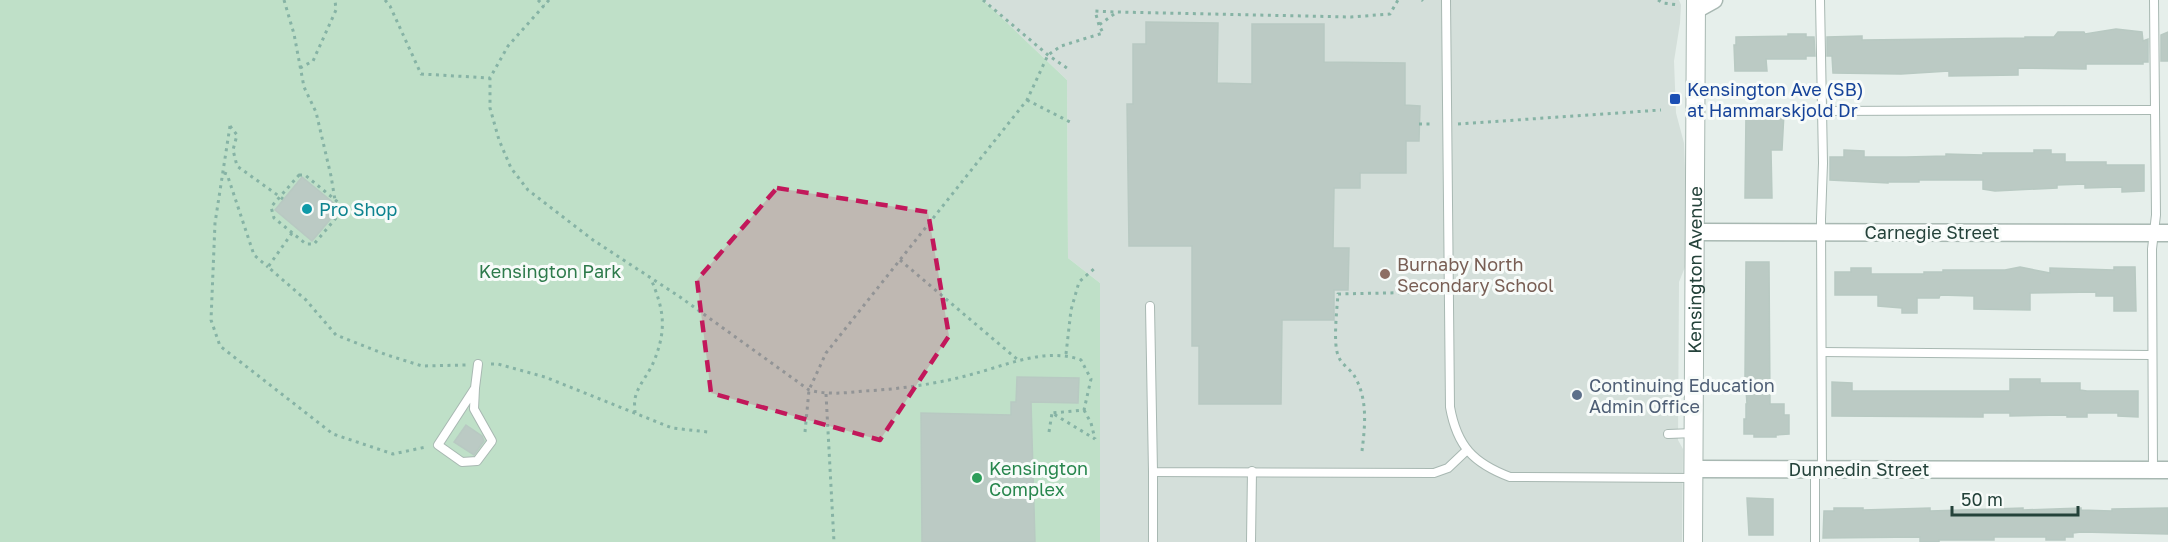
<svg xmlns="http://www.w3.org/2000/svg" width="2168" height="542" viewBox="0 0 2168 542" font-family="'Golos Text',sans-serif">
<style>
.built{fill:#d4dfda}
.green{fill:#bfe0c8}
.building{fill:#bbcac4;stroke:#b8c9c2;stroke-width:1.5}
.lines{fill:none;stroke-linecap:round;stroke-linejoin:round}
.service-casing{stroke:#a8b8b2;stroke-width:10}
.minor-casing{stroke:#a8b8b2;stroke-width:19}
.tertiary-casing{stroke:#a8b8b2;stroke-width:20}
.path{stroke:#86b3a5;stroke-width:3;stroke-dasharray:3 4.5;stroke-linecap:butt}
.service{stroke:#fff;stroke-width:8}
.minor{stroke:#fff;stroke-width:16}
.tertiary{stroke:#fff;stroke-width:18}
.marked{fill:#c2185b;fill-opacity:0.2;stroke:#c2185b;stroke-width:4.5;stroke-dasharray:12 8;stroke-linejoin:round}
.transit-dot{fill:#1a4fb4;stroke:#f7fbf9;stroke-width:2}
.culture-dot{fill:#0f9aa8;stroke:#f7fbf9;stroke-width:2}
.education-dot{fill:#8d6e63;stroke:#f7fbf9;stroke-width:2}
.service-dot{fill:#5c6f8a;stroke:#f7fbf9;stroke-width:2}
.leisure-dot{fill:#2e9e5b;stroke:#f7fbf9;stroke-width:2}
.labels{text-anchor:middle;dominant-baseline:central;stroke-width:6;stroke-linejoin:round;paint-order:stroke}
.transit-label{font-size:18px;fill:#164399;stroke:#f7fbf9;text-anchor:start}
.culture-label{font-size:18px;fill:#0d838f;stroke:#f7fbf9;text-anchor:start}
.street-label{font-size:18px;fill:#24423a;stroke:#f7fbf9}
.education-label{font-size:18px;fill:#785e54;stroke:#f7fbf9;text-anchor:start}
.park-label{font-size:18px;fill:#2d7a4b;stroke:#f7fbf9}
.service-label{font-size:18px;fill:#4e5e75;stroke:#f7fbf9;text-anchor:start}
.leisure-label{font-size:18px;fill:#27864d;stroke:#f7fbf9;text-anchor:start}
</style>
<rect width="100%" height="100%" fill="#e6efeb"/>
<path class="built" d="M983,0H1679L1681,5L1680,23L1674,61L1676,113L1684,143L1686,194L1685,267L1679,282L1678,440L1683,449L1682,542H1100V283L1068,258L1067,80Z"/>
<path class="green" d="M0,0H983L1067,80L1068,258L1100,283V542H0Z"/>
<g class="building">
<path d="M1146,22L1218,23L1217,83L1252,84V24H1324V62L1405,63V105L1420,106L1419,141H1406V173H1360V188H1334L1333,248H1349L1348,290H1334V320H1282L1281,404H1199V346H1192V246H1129L1127,104H1133V44H1146Z"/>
<path d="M2116,29L2142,32L2143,41L2148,39V62H2143V64H2086V69L2018,68V75L1949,76V71L1901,74L1833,73L1832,56H1827V37L1862,36V40L2025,38V37H2054L2058,32H2084L2085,34Z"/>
<path d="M2168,32V61H2161V35Z"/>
<path d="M1788,34H1806V37H1814L1815,56H1806V59H1766L1767,71H1735L1734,45H1736V37L1788,36Z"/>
<path d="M1746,113H1784L1782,150H1771L1772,198H1745Z"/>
<path d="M1844,150L1864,151V157H1906L1946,156V154L1983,155V153H2034V150H2051V154H2065V162H2106V165H2144V191L2122,192V187L2085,188V184L2057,185V188L1995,191L1983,189V180H1919V182H1888V183L1830,180V157H1844Z"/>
<path d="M302,177L340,208L312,241L275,210Z"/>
<path d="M1746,262H1769L1770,404H1784V415H1789V434L1776,435V437H1754V434H1744V419H1746V404H1747L1745,376Z"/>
<path d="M2020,267L2050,273V268L2114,270V267H2135L2136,311H2114V296H2096V292L2030,293V310L1974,309V296L1940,295L1939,298H1917V313H1902V308L1878,306V295H1835V272H1851V268H1871V274H1924V272H1943V270H2005Z"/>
<path d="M1017,377L1079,378L1078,403L1031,402L1035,542H922L921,413L1011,415V402H1016Z"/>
<path d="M2010,379H2040V383H2080V390L2087,391H2138V417L2118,416V413H2087V417H2067V415L2010,416V413H1983V417L1832,416V382L1852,383V391H2010Z"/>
<path d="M466,425L482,436L484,441L474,455L454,442Z"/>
<path d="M1747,498L1773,499V535H1749Z"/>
<path d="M1834,508H1863V510L1930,508V511L2023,508V510L2081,508V510L2112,511V509L2168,508V534L2081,532L2073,533V537H2065V540H2046V537H1994V540H1939V542H1920V537L1823,538L1824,511H1834Z"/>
</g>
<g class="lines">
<g class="service-casing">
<g id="service">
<path d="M1446,0L1450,407C1457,446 1473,463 1510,477L1694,478"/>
<path d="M1820,0L1823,163L1821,219L1822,469"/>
<path d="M1821,111L2155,110"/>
<path d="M1150,306L1153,472L1434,473L1448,468L1467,450"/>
<path d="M1822,352L2151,355"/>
<path d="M475,388L474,409L492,441L477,461L462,462L438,445L475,388L478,364"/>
<path d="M1668,434L1694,433"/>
<path d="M1815,469V542"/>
<path d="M2153,470L2152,249L2156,215L2154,0"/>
<path d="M1153,472V542"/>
<path d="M1251,542L1252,471"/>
</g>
</g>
<g class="minor-casing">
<g id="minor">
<path d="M1696,10L1714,0"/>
<path d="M1695,232L2168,233"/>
<path d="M1694,469L2168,470"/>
</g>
</g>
<g class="tertiary-casing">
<g id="tertiary">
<path id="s1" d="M1693,542L1696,0"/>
</g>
</g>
<g class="path">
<path d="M284,0L294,34L304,87L316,112L331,176L335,200"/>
<path d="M385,0L390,6L421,74L490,78"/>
<path d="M538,0L544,6"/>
<path d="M549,0L508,46L490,78V108L499,140L511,168L528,190L593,240L680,297L809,390C828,395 845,393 864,391C901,389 937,384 973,374C1007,365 1046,347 1081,360L1091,379L1084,410L1052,413L1095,439"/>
<path d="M983,0L1048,55L1067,68"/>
<path d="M1422,0L1423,1"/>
<path d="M1658,0L1663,3L1679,5"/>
<path d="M1099,25L1095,11L1115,12"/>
<path d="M300,68L313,61L336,10L335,0"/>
<path d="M1027,100L1070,122"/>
<path d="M1419,124H1433"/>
<path d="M1458,124L1661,110"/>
<path d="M230,126L215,223L211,320L220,346L333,434L393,454L426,447"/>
<path d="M230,126L237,135L233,150L237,166L283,199"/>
<path d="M224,173L227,174L254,255L268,267"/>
<path d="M299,175H305L339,203L342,211L314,244H306L274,218L271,207Z"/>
<path d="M292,233L268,267L306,300L336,335L387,355L422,366L466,365"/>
<path d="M900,260L1018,360"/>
<path d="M1066,354L1071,310L1079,282L1096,267"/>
<path d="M491,364H498L545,377L672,428L708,432"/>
<path d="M826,394L834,542"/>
<path d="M1084,410L1091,423L1095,439"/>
<path d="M635,413C635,409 634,403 635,399C637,386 649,374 654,361C667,329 664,310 651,279"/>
<path d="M805,432L809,390L826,353L1027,100L1048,55L1061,46L1103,33L1099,25L1117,12L1351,17L1390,14L1398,0"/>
<path d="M1049,432L1052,413"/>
<path d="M1362,451C1365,426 1368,400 1355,377C1351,369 1341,365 1338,355C1333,343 1337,309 1338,294L1433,292"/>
</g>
<use href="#service" class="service"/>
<use href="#minor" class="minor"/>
<use href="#tertiary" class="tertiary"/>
</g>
<path class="marked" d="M777,188L928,212L949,336L880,440L711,393L697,280Z"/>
<rect class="transit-dot" x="1669" y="93" width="12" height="12" rx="3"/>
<circle class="culture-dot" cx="307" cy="209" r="6"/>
<circle class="education-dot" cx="1385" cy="274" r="6"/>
<circle class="service-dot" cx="1577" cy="395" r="6"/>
<circle class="leisure-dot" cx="977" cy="478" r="6"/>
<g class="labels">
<g class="transit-label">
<text x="1687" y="89">Kensington Ave (SB)<tspan x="1687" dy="21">at Hammarskjold Dr</tspan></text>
</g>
<g class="culture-label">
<text x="319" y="209">Pro Shop</text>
</g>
<g class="street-label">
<text x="1932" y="232">Carnegie Street</text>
<text stroke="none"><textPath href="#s1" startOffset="272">Kensington Avenue</textPath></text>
<text x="1859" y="469">Dunnedin Street</text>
</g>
<g class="education-label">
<text x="1397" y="264">Burnaby North<tspan x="1397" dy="21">Secondary School</tspan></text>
</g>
<g class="park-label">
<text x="550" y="271">Kensington Park</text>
</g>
<g class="service-label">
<text x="1589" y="385">Continuing Education<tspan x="1589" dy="21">Admin Office</tspan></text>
</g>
<g class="leisure-label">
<text x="989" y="468">Kensington<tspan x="989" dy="21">Complex</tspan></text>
</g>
</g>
<path d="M1952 506v9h126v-9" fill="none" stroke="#24423a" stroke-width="3"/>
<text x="1961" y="506" font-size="18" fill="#24423a" stroke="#f7fbf9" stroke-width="4.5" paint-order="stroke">50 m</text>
</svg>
